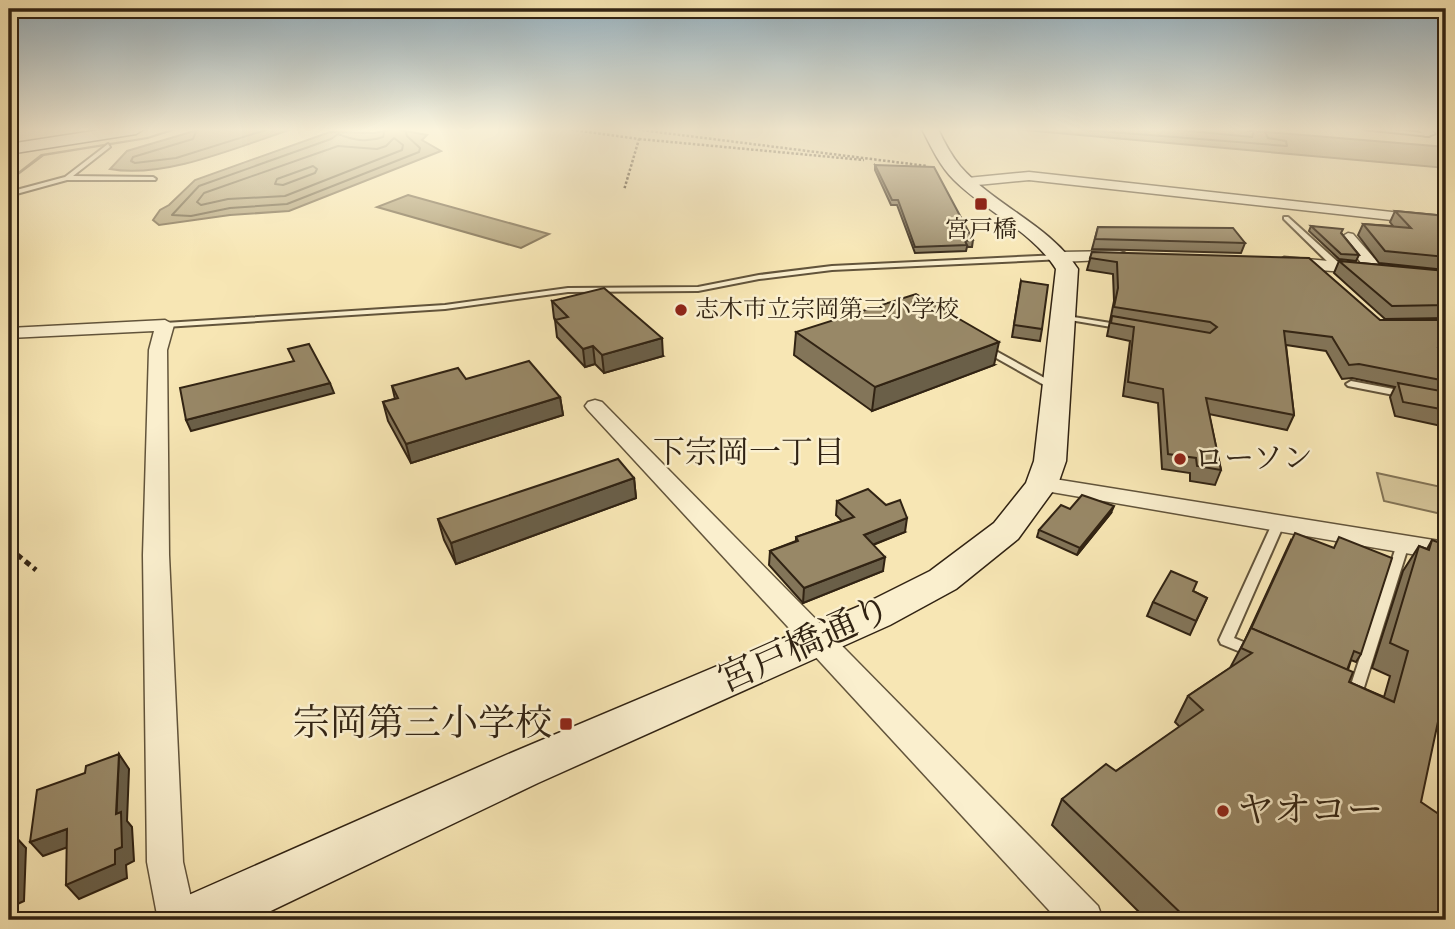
<svg xmlns="http://www.w3.org/2000/svg" width="1455" height="929" viewBox="0 0 1455 929" font-family="'IM FELL DW Pica','Noto Serif JP',serif">
<style>
.green{fill:#d5c599;stroke:#837456;stroke-width:2}
.water{fill:#b4a47d;stroke:#807053;stroke-width:2}
.lines{fill:none;stroke-linecap:round;stroke-linejoin:round}
.shore{stroke:#726448;stroke-width:2}
.stream{fill:#807053;fill-rule:evenodd}
.lane-casing{stroke:#62543b;stroke-width:4}
.street-casing{stroke:#62543b;stroke-width:3}
.secondary-casing{stroke:#312313;stroke-width:3}
.path-far1{stroke:#312313;stroke-width:2.5;stroke-dasharray:2.5 2;stroke-linecap:butt}
.path{stroke:#312313;stroke-width:5;stroke-dasharray:6 4.5;stroke-linecap:butt}
.lane{fill:#faefce;fill-rule:evenodd}
.street{fill:#faefce;fill-rule:evenodd}
.secondary{fill:#faefce;fill-rule:evenodd}
.wall{fill:#837559;stroke:#312313;stroke-width:2}
.shaded-wall{fill:#6a5f48;stroke:#312313;stroke-width:2}
.building{fill:#988867;stroke:#312313;stroke-width:2}
.poi-dot{fill:#8f2418;stroke:#faefce;stroke-width:2.5}
.labels{text-anchor:middle;dominant-baseline:central;stroke-width:5;stroke-linejoin:round;paint-order:stroke}
.far-poi-label{font-size:24px;fill:#312313;stroke:#faefce}
.poi-label{font-size:30px;fill:#312313;stroke:#faefce;text-anchor:start}
.neighbourhood-label{font-size:32px;fill:#312313;stroke:#faefce}
.near-street-label{font-size:37px;fill:#312313;stroke:#faefce}
.near-poi-label{font-size:37px;fill:#312313;stroke:#faefce;text-anchor:end}
</style>
<rect width="100%" height="100%" fill="#f7e6b4"/>
<filter id="stains"><feTurbulence type="fractalNoise" baseFrequency=".00286" numOctaves="4"/><feColorMatrix values="0 0 0 0 .2 0 0 0 0 .09 0 0 0 0 .02 0 0 0 .5 -.17"/></filter>
<radialGradient id="worn" r=".72"><stop offset=".6" stop-color="#630" stop-opacity="0"/><stop offset="1" stop-color="#630" stop-opacity=".3"/></radialGradient>
<path class="green" d="M1377,473L1446,488V515L1384,501Z"/>
<g class="water">
<path d="M201,129H292C240,146 165,179 110,169L127,151Z"/>
<path d="M395,129L427,135L422,140L441,151L289,211L230,215L159,225L153,220L160,210L169,205L195,180L330,132L374,133Z"/>
<path d="M1012,129H1231L1446,147V168Z"/>
<path d="M408,195L549,234L521,248L377,207Z"/>
</g>
<g class="lines">
<g class="shore">
<path d="M197,129L193,139L133,157L131,161L135,163L176,158L269,129"/>
<path d="M385,129L383,137C367,143 353,140 338,134L331,139L199,186L172,215L191,216L230,208L287,204L419,152L420,148L407,136L405,129"/>
<path d="M1073,129L1287,146L1286,141L1268,138L1264,129"/>
<path d="M1168,129L1252,137L1255,129"/>
<path d="M394,138L403,145L402,150L285,196L228,199L201,205L197,202L204,193L338,146L377,149L386,146Z"/>
<path d="M313,166L317,169L315,173L283,185L275,184L277,179Z"/>
</g>
<path class="stream" d="M172,129H179L148,139L44,156L9,182V179L41,154L147,137Z"/>
<g class="lane-casing">
<g id="lane">
<path d="M1363,129H1386L1432,134L1429,136Z"/>
<path d="M108,144L110,147L73,176L153,177L156,179L155,180H67L9,196V192L65,177Z"/>
<path d="M1284,217H1288L1339,263V267H1333L1284,219Z"/>
<path d="M1060,255L1064,257L1063,259L832,270L759,279L698,291L568,292L445,309L165,327L161,325L165,323L445,305L568,288L698,287L759,275L832,266Z"/>
<path d="M1061,315L1123,325L1127,327L1123,329L1064,319H1061Z"/>
<path d="M985,345L1059,386L1061,388L1059,390H1053L982,350V346Z"/>
<path d="M1351,381L1404,391L1409,394L1404,397L1348,386L1346,384Z"/>
<path d="M1278,520L1284,524L1234,638L1258,648L1260,652L1258,656L1253,657L1221,644L1219,640L1272,524Z"/>
<path d="M1403,540L1407,541L1409,544L1361,697L1359,701L1354,703L1349,701L1347,697L1397,544L1399,541Z"/>
</g>
</g>
<g class="street-casing">
<g id="street">
<path d="M1418,129H1430L1435,134L1425,136Z"/>
<path d="M1029,172L1446,218V226L1029,180L967,186L961,182L967,178Z"/>
<path d="M1348,233L1353,234L1374,258L1446,266V276L1381,268L1380,272L1368,274L1284,267L1276,262L1284,257L1362,264L1341,237Z"/>
<path d="M1120,251L1125,253L1128,256L1125,259L1060,262L1052,257L1060,252Z"/>
<path d="M165,320L174,325L167,350L169,555L183,862L196,920H158L147,862L143,555L149,350L154,331L9,338V328Z"/>
<path d="M595,400L602,402L1098,906L1103,920H1058L588,410L585,406L588,402Z"/>
<path d="M1042,477L1446,542V560L1034,489L1030,484L1034,479Z"/>
</g>
</g>
<g class="secondary-casing">
<g id="secondary">
<path d="M106,129H144L136,134L9,154V144Z"/>
<path d="M922,129H938C944,142 951,155 960,166C995,206 1048,224 1078,269L1066,461L1058,484L1018,539L956,589L890,625L538,783L252,920H167L175,901L506,755L862,605L930,571L994,523L1026,483L1034,461L1056,269C1032,231 985,211 954,180C940,166 931,147 922,129Z"/>
</g>
</g>
<g class="path-far1">
<path d="M567,129L639,139L624,190"/>
<path d="M633,129L927,166"/>
<path d="M639,139L864,160"/>
</g>
<path class="path" d="M9,548L36,570"/>
<use href="#lane" class="lane"/>
<use href="#street" class="street"/>
<use href="#secondary" class="secondary"/>
</g>
<g class="wall">
<path d="M875,165L973,240L972,247H967L966,251L915,253L897,205H891L875,170Z"/>
<path d="M1395,211L1446,216V270L1379,263L1358,235L1363,224L1393,226L1390,222Z"/>
<path d="M1311,226L1341,233L1359,255L1356,261L1339,259L1309,231Z"/>
<path d="M1098,227L1245,243L1241,253L1092,249Z"/>
<path d="M1092,252L1380,320H1446V427L1395,416L1390,397L1395,387L1352,378L1342,379L1326,351L1286,345L1294,415L1287,430L1209,414L1221,470L1215,485L1190,481V473L1162,469L1158,403L1123,396L1130,341L1107,336L1114,301L1113,274L1087,270Z"/>
<path d="M1339,261L1446,271V320V318L1385,319L1334,273Z"/>
<path d="M1021,281L1042,329L1040,341L1012,337Z"/>
<path d="M552,301L663,356L604,373L595,364L585,367L557,337L555,320H556L554,318Z"/>
<path d="M796,332L994,365L872,411L794,355Z"/>
<path d="M466,379L560,397L563,415L411,463L388,421L383,402L395,399L392,386Z"/>
<path d="M634,478L636,498L456,564L444,540L438,519Z"/>
<path d="M837,501L905,532L873,545L883,571L803,603L769,565L770,551L796,541V537L842,521L836,515Z"/>
<path d="M1070,509L1111,513L1077,555L1037,537L1039,530Z"/>
<path d="M1291,540L1361,654L1356,662L1351,660L1348,670L1349,682L1384,697L1390,676L1372,668L1403,571L1419,546L1427,549L1432,540L1421,802L1446,920H1147L1052,825L1062,799L1116,771L1180,727L1175,722L1188,696L1230,668L1245,640Z"/>
<path d="M1193,591L1207,598L1190,635L1147,616L1153,602Z"/>
</g>
<g class="shaded-wall">
<path d="M662,338L663,356L604,373L602,355Z"/>
<path d="M999,342L994,365L872,411L875,387Z"/>
<path d="M593,346L595,364L585,367L583,349Z"/>
<path d="M330,383L334,393L191,431L186,420Z"/>
<path d="M560,397L563,415L411,463L406,444Z"/>
<path d="M634,478L636,498L456,564L451,543Z"/>
<path d="M1114,506L1111,513L1077,555L1080,548Z"/>
<path d="M907,518L905,532L862,549L864,535Z"/>
<path d="M885,557L883,571L803,603L804,588Z"/>
<path d="M119,754L129,769L127,821L132,827L134,861L126,865L127,878L79,899L66,885L115,850Z"/>
<path d="M67,829L79,843L43,856L30,842Z"/>
<path d="M13,834L26,848L24,901L9,908V887Z"/>
</g>
<g class="building">
<path d="M875,165L934,167L973,240L965,241L967,245L915,247L898,200H892Z"/>
<path d="M1395,211L1446,216V257L1385,251L1363,224L1411,228Z"/>
<path d="M1311,226L1343,229L1341,233L1359,255L1341,254Z"/>
<path d="M1098,227L1233,228L1245,243L1095,239Z"/>
<path d="M1092,252L1309,258L1380,320H1446V346L1439,348L1446,352V381L1359,364L1349,365L1332,337L1284,331L1294,415L1206,398L1221,470L1197,466L1196,458L1168,454L1163,389L1128,382L1134,327L1111,323L1112,316L1210,333L1217,327L1210,322L1114,307L1118,288L1117,262L1090,258Z"/>
<path d="M1339,261L1446,271V305L1392,306Z"/>
<path d="M1021,281L1048,285L1042,329L1014,325Z"/>
<path d="M604,288L662,338L602,355L593,346L583,349L555,320L568,317L552,301Z"/>
<path d="M916,294L999,342L875,387L796,332Z"/>
<path d="M309,344L330,383L186,420L180,388L294,361L288,349Z"/>
<path d="M529,361L560,397L406,444L383,402L398,398L392,386L458,368L466,379Z"/>
<path d="M1398,383L1446,392V410L1403,402Z"/>
<path d="M618,459L634,478L451,543L438,519Z"/>
<path d="M868,489L886,505L900,500L907,518L864,535L885,557L804,588L770,551L798,541L796,537L854,517L837,501Z"/>
<path d="M1082,495L1114,506L1080,548L1039,530L1061,505L1070,509Z"/>
<path d="M1295,533L1334,548L1339,537L1392,558L1361,654L1354,651L1347,670L1251,628L1249,633Z"/>
<path d="M1432,540L1446,545V662L1442,682L1446,684L1421,802L1446,819V920H1188L1062,799L1106,764L1116,771L1203,710L1188,696L1252,653L1241,648L1251,628L1353,672L1349,682L1394,702L1408,651L1390,643L1419,546L1429,550Z"/>
<path d="M1171,571L1197,582L1193,591L1207,598L1196,621L1153,602Z"/>
<path d="M119,754L116,814L121,812L122,847L115,850V864L66,885L67,829L30,842L37,790L85,773L86,766Z"/>
<path d="M13,834L10,887H9V836Z"/>
</g>
<linearGradient id="sky" x2="0" y2="1"><stop stop-color="#93aebd"/><stop offset="0.5" stop-color="#fbf4dd"/><stop offset="1" stop-color="#fbf4dd" stop-opacity="0"/></linearGradient>
<rect width="1455" height="259" fill="url(#sky)"/>
<g class="poi-dot">
<rect x="974" y="197" width="14" height="14" rx="3.5"/>
<circle cx="681" cy="310" r="7"/>
<circle cx="1180" cy="459" r="7"/>
<rect x="559" y="717" width="14" height="14" rx="3.5"/>
<circle cx="1223" cy="811" r="7"/>
</g>
<g class="labels">
<g class="far-poi-label">
<text x="981" y="230">宮戸橋</text>
<text x="695" y="310" text-anchor="start">志木市立宗岡第三小学校</text>
</g>
<g class="poi-label">
<text x="1194" y="459">ローソン</text>
</g>
<g class="neighbourhood-label">
<text x="749" y="454">下宗岡一丁目</text>
</g>
<g class="near-street-label">
<text transform="translate(805 645) rotate(-24)">宮戸橋通り</text>
</g>
<g class="near-poi-label">
<text x="552" y="724">宗岡第三小学校</text>
<text x="1237" y="811" text-anchor="start">ヤオコー</text>
</g>
</g>
<rect width="1455" height="929" fill="none" stroke="#f7e6b4" stroke-width="35"/>
<rect x="10" y="10" width="1434" height="908" fill="none" stroke="#312313" stroke-width="3.5"/>
<rect x="18" y="18" width="1420" height="894" fill="none" stroke="#312313" stroke-width="2"/>
<rect width="100%" height="100%" filter="url(#stains)"/>
<rect width="100%" height="100%" fill="url(#worn)"/>
</svg>
